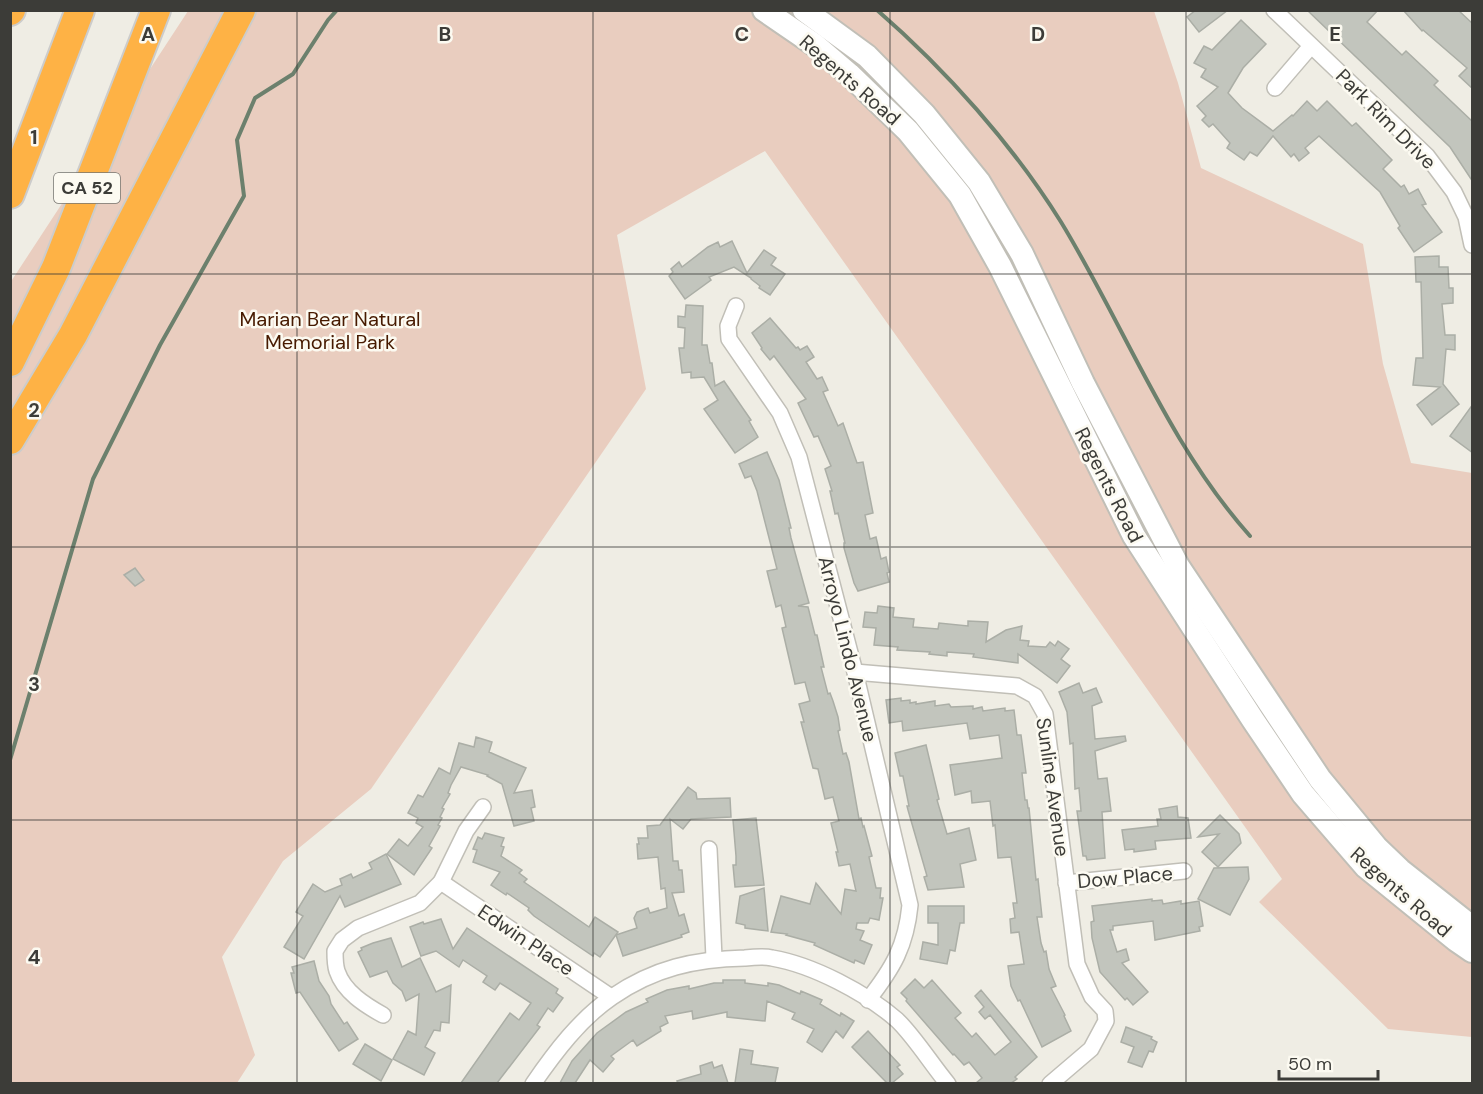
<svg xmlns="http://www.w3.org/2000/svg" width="1483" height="1094" viewBox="0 0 1483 1094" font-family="'DM Sans',sans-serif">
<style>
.green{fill:#e9cdbf}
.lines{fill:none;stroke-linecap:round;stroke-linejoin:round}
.stream{stroke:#6c806d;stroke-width:4}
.building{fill:#c2c5bd;stroke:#abaea6;stroke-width:1.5}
.minor-casing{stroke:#c1bfb7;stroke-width:18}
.secondary-casing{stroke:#c1bfb7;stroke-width:26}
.motorway-casing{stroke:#cccccb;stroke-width:32}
.minor{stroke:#fff;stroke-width:15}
.secondary{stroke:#fff;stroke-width:22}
.motorway{stroke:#feb245;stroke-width:28}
.grid{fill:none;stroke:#3c3c38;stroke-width:1.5;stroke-opacity:0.55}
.labels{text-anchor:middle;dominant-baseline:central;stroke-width:5;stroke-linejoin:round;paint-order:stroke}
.shield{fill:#fcfaf1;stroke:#767570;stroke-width:1.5}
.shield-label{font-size:18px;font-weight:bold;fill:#3c3c38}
.street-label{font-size:20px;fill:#3c3c38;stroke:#fcfaf1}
.park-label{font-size:20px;fill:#471a00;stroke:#fcfaf1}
.grid-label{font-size:20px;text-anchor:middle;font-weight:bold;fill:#3c3c38;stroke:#fcfaf1;stroke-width:5;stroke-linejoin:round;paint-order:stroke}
</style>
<rect width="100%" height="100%" fill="#efede4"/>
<path class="green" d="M188,11H1154L1178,83L1201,168L1363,244L1383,364L1411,463L1472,473V1037L1388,1029L1259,902L1282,879L765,151L617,235L646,389L371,789L283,861L222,957L255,1055L237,1083H11L10,283Z"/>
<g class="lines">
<g class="stream">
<path d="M877,10C946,70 1013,145 1061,222C1125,327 1168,444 1250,536"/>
<path d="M10,760L93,479L160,345L244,196L237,140L255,98L293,74L328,20L337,10"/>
</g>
</g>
<g class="building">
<path d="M1196,10H1228L1199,32L1187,17Z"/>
<path d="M1307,10H1378L1367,22L1402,55L1406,51L1438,81L1434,85L1473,122V182L1450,147Z"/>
<path d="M1403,10H1458L1473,24V89L1459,76L1467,68L1423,30L1422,31Z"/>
<path d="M1241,20L1266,44L1243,68L1228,93L1242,108L1273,131L1292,115L1293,116L1307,101L1317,111L1327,101L1352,126L1356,123L1392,160L1383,169L1401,187L1404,185L1409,194L1418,189L1426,204L1422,205L1442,232L1414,252L1398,228L1400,226L1380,192L1319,136L1305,148L1309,153L1299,161L1294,154L1291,157L1273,136L1257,156L1250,152L1244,160L1227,148L1230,143L1213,124L1209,127L1202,120L1206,116L1197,106L1218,87L1201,77L1206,69L1194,63L1204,46L1212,50Z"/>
<path d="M732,241L747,273L764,250L776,258L771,265L785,274L770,295L759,288L760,286L751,279V278L734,267L709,277L711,280L685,299L669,276L673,272L671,269L679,262L682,267L708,247L718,242L720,247Z"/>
<path d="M1439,256V267H1448L1449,288H1453V303L1442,304L1445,335H1455V350L1446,349L1443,384L1459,404L1432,425L1417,405L1440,387L1413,385L1416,358H1423L1421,282H1416L1415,257Z"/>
<path d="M686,305L703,306L702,345H707L710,363H712L715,386L724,381L751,420L749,421L758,437L735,453L704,409L718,400L704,377L691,378V372L682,373L679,348H684L685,328L678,327V316L685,317Z"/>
<path d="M770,318L796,348L798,347L800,350L807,346L814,357L806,362L817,379L822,377L828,390L823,392L838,426L843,423L857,463L863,462L873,513L865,515L870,539L876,537L881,559L886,557L889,572L887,573L889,582L858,591L854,583L844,548V543H845L838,513L835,514L830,491H832L825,469L831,466L818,436L814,437L798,403L806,399L774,356L770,360L761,349L762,348L752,333Z"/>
<path d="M1473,404V453L1450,436Z"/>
<path d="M767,452L779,480L791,528H789L791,538L809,603L798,606L808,607L815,635H817L824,667H821L828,694L830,693L833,701L838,717L840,730L838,731L843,754L846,753L849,762L859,819L861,818L863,827L864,826L872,856L869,857L876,888H881L880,898H883L879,920L870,918L868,923H857L856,929L864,931L860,940L872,945L864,964L855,960L854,963L814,945L815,943L786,935L787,934L771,932L781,896L810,904L816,883L841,914L845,889L856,891L850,864L839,866L836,852H838L831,823L839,821L833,797L825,799L818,769L813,768L801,722H804L799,704L810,701L805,682L795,684L782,628L786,627L781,605L776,607L767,571L777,569L757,491L751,476L745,478L739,464Z"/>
<path d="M135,568L144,580L135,586L124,575Z"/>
<path d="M878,606L894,608L893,617L914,619L913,627L938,629L939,623L968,626V621L988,622L986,642L1006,630L1022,626L1020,640L1029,641L1028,646L1046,647L1050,642L1055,646L1058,641L1069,649L1061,659L1070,666L1057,683L1018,654V663L973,657L974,654L947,652V656L929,654L930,652L897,650L898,647L874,645L876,628L863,627L865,612L877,613Z"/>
<path d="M1079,683L1083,693L1096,688L1102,702L1092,706L1095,739L1125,736L1126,741L1095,751L1098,779L1107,778L1111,811L1102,812L1105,858L1087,860L1086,856H1083L1079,825L1077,811H1081L1079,788L1075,789L1073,743L1070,744L1067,712L1059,692Z"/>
<path d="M901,698V701L910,700V703L916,702V704L935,701V706L949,704L951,707L973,706V709L982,707L983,711L1005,708V711L1014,710L1017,735H1021L1026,773H1022L1025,800H1027L1028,808H1029L1036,880L1038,879L1042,917H1037L1041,943L1044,952L1046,951L1049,969L1056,986L1051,988L1065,1015L1064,1016L1071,1031L1042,1047L1020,1000L1018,1001L1011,986L1008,966L1024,964L1019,932L1011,933L1010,919L1015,918L1013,903H1017L1011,857L998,858L995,825L993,826L990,801L972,803L971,791L955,795L950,765L1002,758L999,735L970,739L967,723L903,731L902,721L889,723L886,700Z"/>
<path d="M476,737L492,742L489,752L526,768L514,793L532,790L535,807L531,808L534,821L514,826L502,784L487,776L488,775L461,767L451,785L448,793L450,794L442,808L444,809L440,817L442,818L438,825L440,826L429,846L432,848L414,875L387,854L399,839L408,846L423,827L416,823L418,818L408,813L418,795L423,797L439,768L450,774L459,743L474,747Z"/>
<path d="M926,745L939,799L937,800L947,834L969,828L976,860L960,864L964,887L928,890L924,877L927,876L908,810L907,806H909L903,776H900L895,753Z"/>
<path d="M688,787L696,793L697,799L730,798L731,817L691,819L683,829L670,819L673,861H678L679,870H682L684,892L672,893L679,916L684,914L689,932L681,935L682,937L623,956L616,935L637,928L634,918L637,912L648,908L650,913L667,908L665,888L661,889L658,857L638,859L637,844H639L638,838H648L647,826L660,825Z"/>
<path d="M1177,806L1178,817L1188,818L1191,838L1155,841L1156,849L1134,852V849L1125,850L1122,830L1158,826L1157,819H1161L1159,809Z"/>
<path d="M1220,815L1239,834L1241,843L1218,867L1202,852L1219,834L1198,837Z"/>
<path d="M756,818L764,885L735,887L733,865H736V856L733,820Z"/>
<path d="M485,833L504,838L501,846L504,847L501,856L522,870L519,873L527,879L524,882L589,927L595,917L618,932L600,957L594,953L593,956L569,940L534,916L528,910L529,908L507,893L506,895L491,885L500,872L473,862L477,850L473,849L478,837L482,839Z"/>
<path d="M386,854L401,884L345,907L340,896L304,959L284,947L303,916L296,912L313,884L325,892L342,885L340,879L351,874L353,878L372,869L369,863Z"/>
<path d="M1248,867L1249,879L1230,915L1198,899L1214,868Z"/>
<path d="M764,888L768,931L745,928V925L736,923L740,896Z"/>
<path d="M1152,899V901L1162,900L1163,904L1181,901V904L1199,901L1203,926L1199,927L1200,931L1155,940L1153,921L1113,926V930H1110L1117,952L1126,949L1129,960L1122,963L1148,992L1133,1005L1127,998L1125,1000L1100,972L1092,938L1091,922L1094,921L1092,906Z"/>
<path d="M928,906H964V923H960L955,951L950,950L947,964L920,959L923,942L938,945V923H928Z"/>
<path d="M441,919L453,949L467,928L558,989L556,993L563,998L553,1012L548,1008L537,1025L540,1027L497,1083H461L510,1013L519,1020L531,1003L500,983L495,990L483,982L487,976L463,960L459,967L436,951L421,956L410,927L423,922L424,924Z"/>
<path d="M391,938L402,967L420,958L436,992L451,985L449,1023L441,1022L440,1031L434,1030L425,1047L435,1053L424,1075L393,1059L408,1031L416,1035L419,994L406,1001L402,991L393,983L387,971L370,977L358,952L362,950L361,948L373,943Z"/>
<path d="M314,961L319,981L329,996L331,1004L344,1024L347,1022L358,1039L339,1051L300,992L296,993L291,973H294L292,967Z"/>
<path d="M915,979L924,988L932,980L961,1013L955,1018L972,1037L976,1033L995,1055L1011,1042L990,1015L985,1019L979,1012L984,1007L975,996L981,990L1037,1057L1015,1077L1017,1079L1011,1083H976L982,1078L969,1062L964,1065L954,1054L953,1055L906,1001L907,999L901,993Z"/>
<path d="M723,980H745V983L768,986V983L779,985L800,994L801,991L822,1000L820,1004L840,1016L841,1013L854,1021L843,1038L836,1031L822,1052L807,1042L814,1029L792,1019L795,1013L767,1001L765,1021L727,1017V1012L693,1019L692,1011L665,1016L668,1023L660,1027L661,1031L637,1046L633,1040L611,1056L614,1059L603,1072L590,1060L575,1083H560L572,1061L597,1033L626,1012L648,1002L646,999L667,990L689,986V989L714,983H723Z"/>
<path d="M1126,1027L1152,1037L1151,1039L1157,1042L1153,1052L1149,1051L1142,1067L1128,1062L1134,1047L1121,1042Z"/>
<path d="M868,1031L900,1065L897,1067L903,1074L892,1083H887L852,1047Z"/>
<path d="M365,1044L392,1060L381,1081L353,1064Z"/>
<path d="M740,1049L753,1051L751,1064L778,1068L775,1083H735Z"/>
<path d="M712,1062L714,1068L722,1065L728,1083H678L677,1081L701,1074L700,1066Z"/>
</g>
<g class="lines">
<g class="minor-casing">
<g id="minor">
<path d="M1274,10L1427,156L1454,192L1466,217L1472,245"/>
<path d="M1275,88L1311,46"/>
<path d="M736,306L728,326L729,339L780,413L799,457L855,672L910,905C906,946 893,968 868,1000"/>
<path d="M855,672L1017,686L1035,696L1045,714L1077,964L1092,997L1105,1011L1106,1021L1091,1049L1050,1084"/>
<path d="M709,849L714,958"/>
<path d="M441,882L611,997"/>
<path d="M1066,883L1184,871"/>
<path d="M383,1015C365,1005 344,992 337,971C335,965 335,957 335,951L342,940L358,928L420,903L441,882L466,831L483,807"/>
<path d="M533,1084C555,1052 580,1019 612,997C654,968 695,959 745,958C754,957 764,956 772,958C813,965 866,993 897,1020C914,1036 932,1065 948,1084"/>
</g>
</g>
<g class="secondary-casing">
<g id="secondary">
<path d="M764,10L815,45L849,74L908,131L960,195L1000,266L1134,536L1253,720L1303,794L1366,867L1456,940L1472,951"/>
<path d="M804,10L867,56L924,114L979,182L1022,254L1083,383L1178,566L1320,779L1377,848L1400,870L1472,927"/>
</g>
</g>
<g class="motorway-casing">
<g id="motorway">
<path d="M10,11L11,10"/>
<path d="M10,194L80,10"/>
<path d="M10,362L56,268L156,10"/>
<path d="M10,440L73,335L241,10"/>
</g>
</g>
<use href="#minor" class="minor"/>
<use href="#secondary" class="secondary"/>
<use href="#motorway" class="motorway"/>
</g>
<path class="grid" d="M297,10V1084M593,10V1084M890,10V1084M1186,10V1084M10,274H1472M10,547H1472M10,820H1472"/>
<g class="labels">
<rect class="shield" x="54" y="173" width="66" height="30" rx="4.5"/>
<g class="shield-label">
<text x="87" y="188">CA 52</text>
</g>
<g class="street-label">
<text transform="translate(850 80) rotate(41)">Regents Road</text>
<text transform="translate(1386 119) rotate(45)">Park Rim Drive</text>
<text transform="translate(1109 485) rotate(63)">Regents Road</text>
<text transform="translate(848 649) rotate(76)">Arroyo Lindo Avenue</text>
<text transform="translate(1053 787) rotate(82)">Sunline Avenue</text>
<text transform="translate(1125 877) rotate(-5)">Dow Place</text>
<text transform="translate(1401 892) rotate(41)">Regents Road</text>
<text transform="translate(526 940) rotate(34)">Edwin Place</text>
</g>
<g class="park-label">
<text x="330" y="319">Marian Bear Natural<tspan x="330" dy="23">Memorial Park</tspan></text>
</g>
</g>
<g class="grid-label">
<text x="148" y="41">A</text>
<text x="445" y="41">B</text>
<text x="742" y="41">C</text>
<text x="1038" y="41">D</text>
<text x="1335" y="41">E</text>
<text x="34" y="144">1</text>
<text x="34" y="417">2</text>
<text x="34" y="691">3</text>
<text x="34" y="964">4</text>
</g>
<rect width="1483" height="1094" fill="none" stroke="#3c3c38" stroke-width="24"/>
<path d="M1279 1070v9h99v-9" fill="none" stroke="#3c3c38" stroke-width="3"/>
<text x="1288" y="1070" font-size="18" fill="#3c3c38" stroke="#fcfaf1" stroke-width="4.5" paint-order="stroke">50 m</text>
</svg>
